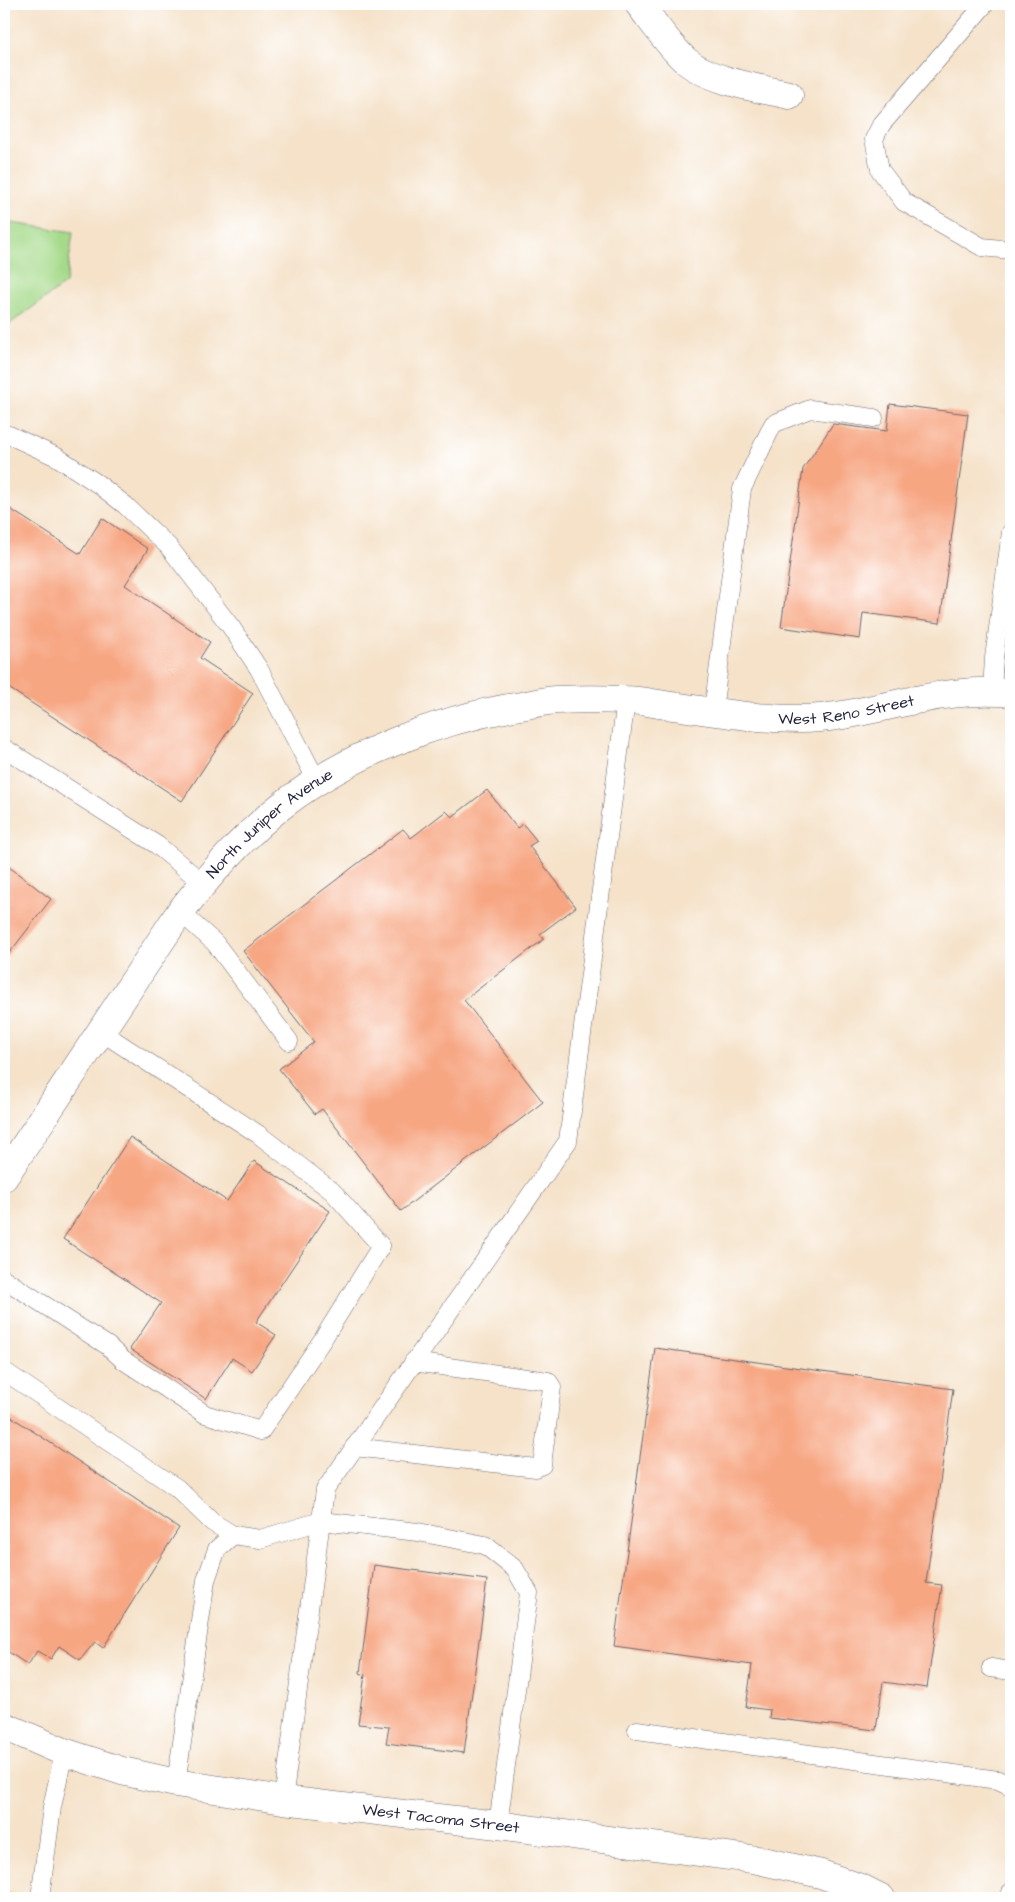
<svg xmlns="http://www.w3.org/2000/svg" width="1015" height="1902" viewBox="0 0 1015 1902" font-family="'Architects Daughter',sans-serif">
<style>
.green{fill:#a6da8b;stroke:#647e63}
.building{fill:#f7a682}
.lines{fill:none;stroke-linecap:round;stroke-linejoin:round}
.service-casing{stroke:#6c656d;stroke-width:19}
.minor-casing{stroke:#6c656d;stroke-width:29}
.service{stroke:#fff;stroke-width:18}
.minor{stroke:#fff;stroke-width:28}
.labels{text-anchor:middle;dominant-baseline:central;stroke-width:4.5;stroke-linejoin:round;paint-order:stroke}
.street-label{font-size:16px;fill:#22223b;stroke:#fff}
</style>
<rect width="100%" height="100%" fill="#fff"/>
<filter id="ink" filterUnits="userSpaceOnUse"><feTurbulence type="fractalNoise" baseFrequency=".02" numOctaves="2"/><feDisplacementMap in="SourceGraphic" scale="10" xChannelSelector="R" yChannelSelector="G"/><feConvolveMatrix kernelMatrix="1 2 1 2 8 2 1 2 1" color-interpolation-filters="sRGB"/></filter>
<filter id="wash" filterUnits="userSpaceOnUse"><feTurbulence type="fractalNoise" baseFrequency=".0096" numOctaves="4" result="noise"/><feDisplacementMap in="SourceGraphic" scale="20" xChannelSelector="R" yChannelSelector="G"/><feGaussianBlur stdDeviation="1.12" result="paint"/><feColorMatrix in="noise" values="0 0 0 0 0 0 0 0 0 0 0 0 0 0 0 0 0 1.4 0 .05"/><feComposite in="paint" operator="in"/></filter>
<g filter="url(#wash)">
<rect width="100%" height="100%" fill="#f5e2c9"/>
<path class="green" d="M4,222L73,232L66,283L4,328Z"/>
<g id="blocks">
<g class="building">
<path d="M890,404L968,414L940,623L863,613L860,639L781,627L803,469L833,424L887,431Z"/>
<path d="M4,505L80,554L102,518L148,549L125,585L210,642L200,658L253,693L182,801L4,685Z"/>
<path d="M487,790L517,828L523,824L537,841L529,846L576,907L540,934L544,939L464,1000L543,1102L401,1211L322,1109L315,1114L279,1069L314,1042L243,951L403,829L411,838L446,811L452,817Z"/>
<path d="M4,863L51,899L4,960Z"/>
<path d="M130,1137L227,1201L254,1161L330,1211L256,1322L276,1335L252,1371L232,1358L206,1399L130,1349L161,1303L63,1239Z"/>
<path d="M655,1348L953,1389L926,1583L942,1585L927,1688L883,1682L876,1730L769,1718L770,1710L746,1707L752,1665L614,1646Z"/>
<path d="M4,1412L179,1528L103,1648L95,1642L80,1660L59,1646L51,1659L37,1651L28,1665L4,1649Z"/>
<path d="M374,1565L487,1580L464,1753L386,1743L389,1727L358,1724L365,1675L360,1673Z"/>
<path d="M4,1892L24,1895L23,1898H4Z"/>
</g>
</g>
</g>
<g filter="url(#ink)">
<use href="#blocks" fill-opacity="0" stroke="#6c656d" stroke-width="1"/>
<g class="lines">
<g class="service-casing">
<g id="service">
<path d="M985,4L881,125L874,139L880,170L904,202L982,247L1011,250"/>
<path d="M4,434L9,435L57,457L98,484L125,505L169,547L231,627L259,669L317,781"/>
<path d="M992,691L994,658L1011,532"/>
<path d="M713,711L742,489L773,424L810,409L874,418"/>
<path d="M4,748L157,845L203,883"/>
<path d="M180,912L215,943L289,1041"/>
<path d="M4,1279L108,1346L123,1360L205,1414L261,1431L323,1339L381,1246L332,1191L258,1134L100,1031"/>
<path d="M4,1371L177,1488L212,1522L233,1535L260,1539L321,1521L325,1490L568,1141L626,700"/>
<path d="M354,1447L536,1468L542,1465L552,1387L548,1381L413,1362"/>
<path d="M991,1668L1011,1671"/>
<path d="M637,1730L998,1780L1011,1786"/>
<path d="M176,1783L206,1580L217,1549L233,1535"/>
<path d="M283,1800L321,1521L418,1532L485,1545L515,1569L529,1593L498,1825"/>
<path d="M40,1898L52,1807L64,1752"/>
<path d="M1010,1898L1011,1892"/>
</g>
</g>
<g class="minor-casing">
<g id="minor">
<path d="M639,4C653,22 669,46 686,61C711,81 758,88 789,95"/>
<path id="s1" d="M4,1177L180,912C210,874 242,837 280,807C347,755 437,719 521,706C532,704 544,701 556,700C579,699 602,699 625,700C638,700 652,703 665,705C710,711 755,719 800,719C841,719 881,706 921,699C950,693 982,690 1011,693"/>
<path id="s2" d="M4,1726L64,1752L122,1771L176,1783L283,1800L498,1825L758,1860L821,1874L863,1889L881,1898"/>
</g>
</g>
<use href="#service" class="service"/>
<use href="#minor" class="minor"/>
</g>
</g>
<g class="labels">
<g class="street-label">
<text stroke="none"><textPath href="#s1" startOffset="1055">West Reno Street</textPath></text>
<text stroke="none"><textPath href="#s1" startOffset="445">North Juniper Avenue</textPath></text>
<text stroke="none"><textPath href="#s2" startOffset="449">West Tacoma Street</textPath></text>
</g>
</g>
<rect width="1015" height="1902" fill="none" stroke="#fff" stroke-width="20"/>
</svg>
